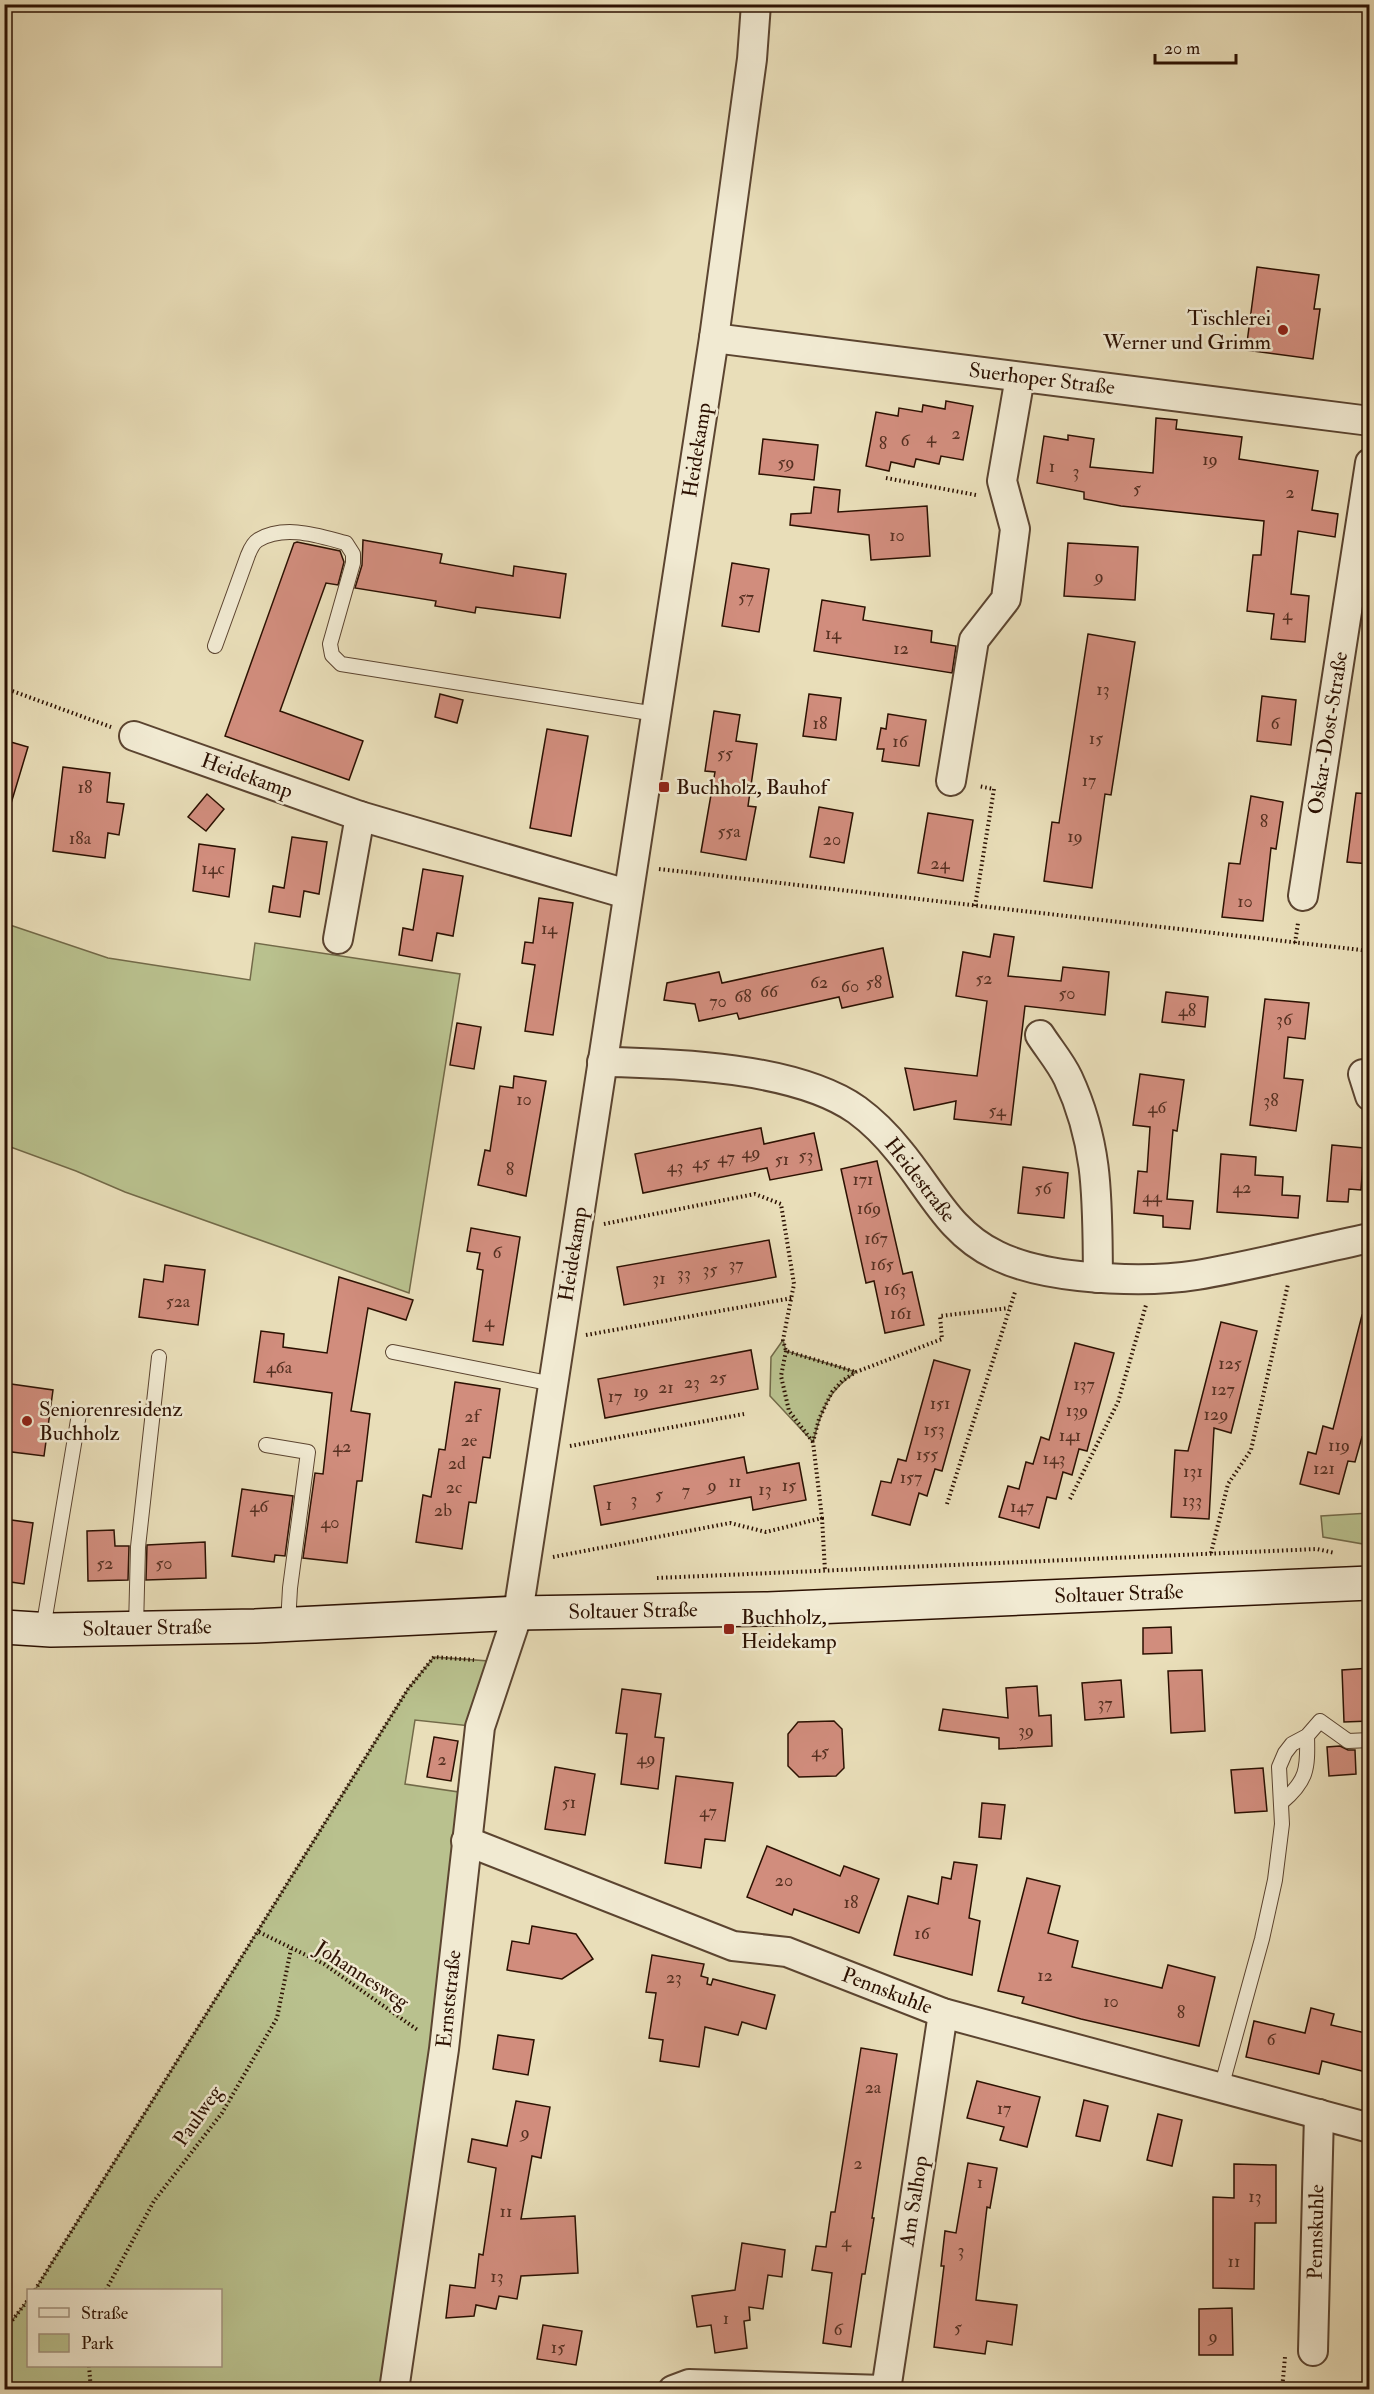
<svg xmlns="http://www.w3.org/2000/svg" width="1374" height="2394" viewBox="0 0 1374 2394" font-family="'IM FELL Double Pica',serif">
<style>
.green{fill:#b9c18e;stroke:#726948;stroke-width:1.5}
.building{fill:#d18d7d;stroke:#2c1102;stroke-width:1.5}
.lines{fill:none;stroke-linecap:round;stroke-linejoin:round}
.lane-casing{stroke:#5b4430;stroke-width:16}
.street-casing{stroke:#5b4430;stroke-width:32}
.secondary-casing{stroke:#2c1102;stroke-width:36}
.path{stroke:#2c1102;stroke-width:4;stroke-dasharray:1.5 3;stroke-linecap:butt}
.lane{stroke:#f1ead2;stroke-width:14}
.street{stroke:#f1ead2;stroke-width:28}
.secondary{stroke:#f1ead2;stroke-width:33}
.poi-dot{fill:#8f2418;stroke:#f1ead2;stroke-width:2}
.labels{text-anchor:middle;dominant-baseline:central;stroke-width:5;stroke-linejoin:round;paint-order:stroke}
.number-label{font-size:18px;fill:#553021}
.poi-label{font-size:21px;fill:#2c1102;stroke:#f1ead2;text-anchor:start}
.street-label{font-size:21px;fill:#2c1102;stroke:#f1ead2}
</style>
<rect width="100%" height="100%" fill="#e9deb9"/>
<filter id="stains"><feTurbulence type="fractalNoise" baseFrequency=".00333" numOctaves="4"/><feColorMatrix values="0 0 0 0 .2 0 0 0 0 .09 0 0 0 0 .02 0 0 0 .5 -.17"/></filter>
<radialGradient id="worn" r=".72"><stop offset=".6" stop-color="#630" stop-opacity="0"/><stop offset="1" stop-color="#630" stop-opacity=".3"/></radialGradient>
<g class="green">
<path d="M4,923L108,958L250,980L255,943L460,974L409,1293L125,1192L76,1171L5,1145Z"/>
<path d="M783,1340L786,1351L856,1372C828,1390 821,1411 813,1442L770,1396L771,1357Z"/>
<path d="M1369,1513V1545L1323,1537L1321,1516Z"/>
<path d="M434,1657L502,1662L480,1727L415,1720L405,1784L472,1794L394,2389H5L4,2331L28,2300V2366H220V2290H35L408,1689Z"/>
</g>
<g class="building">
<path d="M1257,267L1319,275L1314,309H1320L1313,359L1246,350Z"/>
<path d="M946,401L973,406L963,460L941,456L939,464L916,459L914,467L891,462L889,471L866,466L876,412L898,416L899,408L922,412L923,405L945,409Z"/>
<path d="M1156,418L1177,420L1176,429L1242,437L1239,459L1318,471L1312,510L1338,514L1335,537L1298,531L1291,594L1309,596L1305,642L1271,639L1274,614L1247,611L1253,555H1261L1264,521L1121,506L1084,499V492L1037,483L1044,436L1068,440V435L1094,439L1090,467L1153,473Z"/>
<path d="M763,439L818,445L814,480L759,474Z"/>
<path d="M814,487L840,490L838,512L927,506L930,556L871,560L869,535L790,525L791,514L811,513Z"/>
<path d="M363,540L442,554L440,563L513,576L514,566L566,574L560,618L476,607L475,613L435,606L436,601L355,588L362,565Z"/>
<path d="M297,542L340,551L344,562L338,585L326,583L280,711L363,741L349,780L225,736L294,543Z"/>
<path d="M1068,543L1138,547L1135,600L1064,596Z"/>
<path d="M732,563L769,569L759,632L722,626Z"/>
<path d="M822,600L865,607L863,620L932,631L931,642L956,646L952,673L814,651Z"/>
<path d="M1088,634L1135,642L1111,795L1105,794L1092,888L1044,881L1052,822L1059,823Z"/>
<path d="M440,694L463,700L457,723L435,717Z"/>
<path d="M809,694L841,698L836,740L803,736Z"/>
<path d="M1262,696L1296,700L1291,745L1257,741Z"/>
<path d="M714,711L740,715L736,741L757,744L748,806L756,807L746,860L701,852L715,772L705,771Z"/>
<path d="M888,714L926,720L919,766L882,761L884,749H877L881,728L886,729Z"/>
<path d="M547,729L588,736L571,836L530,828Z"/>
<path d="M4,740L28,747L10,807L4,806Z"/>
<path d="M63,767L110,773L107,802L124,804L119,835L108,833L105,858L53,851Z"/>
<path d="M1356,793L1370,794V864L1347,862Z"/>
<path d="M207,794L224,809L206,831L188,817Z"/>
<path d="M1251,796L1283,802L1276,849L1271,848L1263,921L1222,917L1229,863L1240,864Z"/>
<path d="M819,807L853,813L844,863L810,857Z"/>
<path d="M928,813L973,820L963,881L918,873Z"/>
<path d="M292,837L327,842L319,894L304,891L300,917L269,912L273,886L284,888Z"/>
<path d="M199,844L235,849L229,897L193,891Z"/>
<path d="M423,869L463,876L453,936L437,933L432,961L399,955L403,928L413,930Z"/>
<path d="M539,898L573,903L553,1035L525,1031L535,965L522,963L525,942L533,943Z"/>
<path d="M994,934L1014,937L1008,976L1061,981L1063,967L1109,972L1105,1015L1025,1006L1011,1125L954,1119L956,1101L914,1110L905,1068L977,1076L987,1001L956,996L963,952L990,957Z"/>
<path d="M883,948L893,997L842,1008L839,997L739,1019L737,1013L699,1021L695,1004L664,1000L667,983L719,972L722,983Z"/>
<path d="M1166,992L1208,997L1205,1027L1162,1022Z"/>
<path d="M1265,999L1309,1003L1305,1039L1288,1037L1284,1078L1303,1080L1296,1131L1250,1125Z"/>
<path d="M457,1023L481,1027L474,1069L450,1065Z"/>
<path d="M1140,1074L1184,1080L1177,1131L1173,1130L1167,1199L1193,1201L1190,1229L1163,1227V1216L1134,1213L1138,1171L1147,1172L1150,1127L1133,1125Z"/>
<path d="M514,1076L546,1081L526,1196L478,1185L485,1150L490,1151L500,1086L513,1088Z"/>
<path d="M761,1128L764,1144L814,1133L822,1170L770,1180L767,1168L643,1193L635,1154Z"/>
<path d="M1332,1145L1364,1148L1361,1190L1349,1189L1348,1202L1327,1201Z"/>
<path d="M1221,1154L1256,1157L1255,1175L1283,1177L1282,1195L1300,1196L1298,1218L1217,1212Z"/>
<path d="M877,1161L903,1274L912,1272L924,1325L885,1333L874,1281L866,1283L841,1169Z"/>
<path d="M1023,1167L1068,1173L1064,1218L1018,1213Z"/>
<path d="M471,1228L520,1237L503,1345L473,1341L483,1270L477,1269L480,1253L467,1251Z"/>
<path d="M769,1240L776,1277L624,1305L617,1267Z"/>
<path d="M165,1265L205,1270L198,1325L139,1317L144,1279L163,1282Z"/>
<path d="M339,1277L413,1300L406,1320L368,1308L351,1411L370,1414L362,1481H357L347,1563L303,1558L315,1473L323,1474L332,1393L254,1382L261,1331L284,1334L283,1347L327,1353Z"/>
<path d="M1362,1315L1370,1316V1439L1362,1437L1355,1462L1348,1461L1339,1494L1300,1484L1308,1452L1316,1454L1323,1426L1333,1429Z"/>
<path d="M1221,1322L1257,1331L1231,1433L1214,1428L1209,1519L1171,1517L1175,1450L1188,1451Z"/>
<path d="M1075,1343L1114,1353L1087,1451L1079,1449L1072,1475L1063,1472L1056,1499L1047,1497L1039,1528L999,1517L1008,1486L1019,1489L1026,1462L1033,1464L1041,1437L1049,1440Z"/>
<path d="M751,1350L758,1389L605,1418L598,1379Z"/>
<path d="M934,1360L970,1370L942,1471L935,1469L927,1496L919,1493L910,1525L872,1515L881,1481L891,1483L898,1459L906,1461Z"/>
<path d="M455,1382L500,1389L490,1458L483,1457L476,1503L469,1502L462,1549L416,1542L423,1495L431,1497L439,1449L445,1450Z"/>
<path d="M4,1383L53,1390L44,1456L4,1451Z"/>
<path d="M744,1457L747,1473L799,1463L806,1500L753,1510L751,1497L601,1525L594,1486Z"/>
<path d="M242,1489L293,1496L285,1556L275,1555L274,1562L232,1556Z"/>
<path d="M4,1519L33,1523L24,1584L4,1581Z"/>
<path d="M114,1530L115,1546H129L128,1580L88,1581L87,1531Z"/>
<path d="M205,1542L206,1578L146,1580L147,1545Z"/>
<path d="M1171,1627L1172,1653L1143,1654V1628Z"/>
<path d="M1370,1668V1721L1344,1722L1342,1670Z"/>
<path d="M1202,1670L1205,1731L1171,1733L1168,1671Z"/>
<path d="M1121,1680L1124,1717L1085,1720L1082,1683Z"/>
<path d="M1037,1686L1039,1716L1051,1715L1052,1746L999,1749V1738L939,1730L943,1709L1008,1718L1006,1688Z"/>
<path d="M622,1689L661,1694L655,1737L664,1738L658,1789L621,1784L627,1734L616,1733Z"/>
<path d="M834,1721L842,1729L844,1768L836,1776L799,1777L788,1766V1734L798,1722Z"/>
<path d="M434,1737L458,1741L451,1781L427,1777Z"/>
<path d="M1340,1746L1348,1750H1355L1356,1774L1329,1776L1327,1747Z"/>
<path d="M555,1767L595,1774L585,1835L545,1829Z"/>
<path d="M1263,1768L1267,1811L1235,1813L1231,1770Z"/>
<path d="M676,1776L733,1783L725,1841L705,1839L701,1868L665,1863Z"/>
<path d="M982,1803L1005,1805L1001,1839L979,1837Z"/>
<path d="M767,1846L840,1876L844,1866L879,1879L859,1933L794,1909L792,1915L747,1897Z"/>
<path d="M954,1862L977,1865L969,1918L980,1921L972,1975L894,1955L908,1896L938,1904L942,1877L951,1879Z"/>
<path d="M1027,1878L1060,1886L1048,1933L1078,1941L1072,1967L1162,1988L1168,1965L1215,1977L1199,2046L1081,2019L1022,2003L1024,1997L998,1991Z"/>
<path d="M532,1926L576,1934L593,1959L562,1979L507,1970L512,1941L529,1944Z"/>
<path d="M652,1955L704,1964L701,1976L708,1978L707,1984L711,1985L713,1979L775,1995L766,2029L742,2022L738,2035L705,2027L699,2067L660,2061L663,2040L649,2038L656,1993L646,1992Z"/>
<path d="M1311,2008L1334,2014L1331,2025L1370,2034V2073L1322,2061L1319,2074L1246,2057L1254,2021L1305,2033Z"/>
<path d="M498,2035L534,2040L528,2075L493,2069Z"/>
<path d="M861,2048L897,2054L872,2218H874L865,2274H862L851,2347L823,2343L832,2273L812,2270L816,2246L826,2247L831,2212H835Z"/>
<path d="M977,2081L1040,2097L1027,2147L1000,2140L1004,2127L967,2118Z"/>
<path d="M1084,2100L1108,2106L1100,2141L1076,2136Z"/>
<path d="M516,2101L550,2107L541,2158L532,2156L521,2219L575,2216L578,2273L521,2276L517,2299L499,2296L496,2309L476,2305L474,2316L446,2318L450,2285L475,2288L479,2254L483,2255L496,2168L468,2162L472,2139L507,2146Z"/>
<path d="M1158,2114L1182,2120L1172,2166L1147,2160Z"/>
<path d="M968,2163L997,2168L990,2208L987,2207L976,2300L1017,2305L1012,2345L987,2341L985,2354L934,2347L944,2266H941L945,2231L956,2233Z"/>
<path d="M1234,2164L1276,2165V2223H1255L1254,2289L1213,2288V2197L1234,2198Z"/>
<path d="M742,2243L785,2250L782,2277L768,2275L763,2309L749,2307L750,2320L744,2321L747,2348L715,2353L711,2325L697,2327L692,2296L735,2290Z"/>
<path d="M1232,2308L1233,2355H1199V2309Z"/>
<path d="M543,2325L582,2331L576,2365L537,2359Z"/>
</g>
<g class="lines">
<g class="lane-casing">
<g id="lane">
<path d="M215,646L248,555C250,550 253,543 258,540C285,524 319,536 346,543L353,554V563L330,644L332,655L341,664L656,714"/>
<path d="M393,1352L553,1384"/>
<path d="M266,1445L308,1452L290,1588L288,1624"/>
<path d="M136,1628L138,1547L159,1357"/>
<path d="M43,1629L79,1414"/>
<path d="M1282,1802C1307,1781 1308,1769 1307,1736"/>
<path d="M1221,2088L1262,1939L1275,1880L1282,1824L1279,1767L1285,1753L1292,1744L1307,1736L1320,1721L1348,1741L1370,1740"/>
</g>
</g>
<g class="street-casing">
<g id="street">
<path d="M714,338L1370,421"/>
<path d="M134,736L360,816L627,894"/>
<path d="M951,781L974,640L1006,599L1015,529L1002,481L1020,377"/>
<path d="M1303,896L1370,463"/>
<path d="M338,939L360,816"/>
<path d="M1040,1035C1049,1049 1061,1063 1068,1078C1100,1147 1097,1204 1098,1278"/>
<path d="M602,1062C675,1063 796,1067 857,1110C872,1121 887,1136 899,1151C931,1189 949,1233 996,1255C1022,1268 1051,1273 1079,1276C1118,1280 1159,1281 1197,1275C1255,1265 1312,1250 1370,1238"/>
<path d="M1363,1074L1370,1096"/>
<path d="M466,1841L733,1946L787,1952L943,2013L1370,2128"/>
<path d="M1313,2351L1319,2114"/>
<path d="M394,2390L444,2049L480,1727L518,1613L714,338L752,59L756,4"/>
<path d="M673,2390L689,2384L884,2390"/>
<path d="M886,2390L943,2013"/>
</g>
</g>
<g class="secondary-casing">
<path id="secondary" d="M4,1627L51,1630L255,1626L518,1613L768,1609L1370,1583"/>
</g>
<g class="path">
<path d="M886,478L976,495"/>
<path d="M4,688L111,727"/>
<path d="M659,869L1370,951"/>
<path d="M975,906L994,789L978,786"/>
<path d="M1295,943L1298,923"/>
<path d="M604,1224L755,1194L781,1204L794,1284L783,1340L786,1351L856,1372"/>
<path d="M586,1335L792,1298"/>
<path d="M786,1351L781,1376L789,1411L813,1442"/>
<path d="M570,1446L744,1414"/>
<path d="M1070,1499L1118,1402L1146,1305"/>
<path d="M947,1504L1015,1292"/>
<path d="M822,1518L825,1571"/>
<path d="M1211,1553L1228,1484L1251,1450L1288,1284"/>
<path d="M553,1557L730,1523L766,1532L822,1518L813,1442L819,1419L832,1392L842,1381L856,1372L942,1339L940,1316L1009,1308"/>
<path d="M657,1578L1317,1549L1335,1553"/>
<path d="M259,1932L324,1964L419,2031"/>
<path d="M35,2290L408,1689L434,1657L474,1660"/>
<path d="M106,2290L154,2201L222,2113L277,2018L291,1949"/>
<path d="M4,2331L28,2300"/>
<path d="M89,2366L91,2390"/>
<path d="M1282,2390L1285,2357"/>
</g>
<use href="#lane" class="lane"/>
<use href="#street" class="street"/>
<use href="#secondary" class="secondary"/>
</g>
<g class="poi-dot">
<circle cx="1283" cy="330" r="6"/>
<rect x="658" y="781" width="12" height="12" rx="3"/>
<circle cx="27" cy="1421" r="6"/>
<rect x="723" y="1623" width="12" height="12" rx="3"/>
</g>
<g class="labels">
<g class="number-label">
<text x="956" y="433">2</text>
<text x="931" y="437">4</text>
<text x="905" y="440">6</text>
<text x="883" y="443">8</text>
<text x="1210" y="459">19</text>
<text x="786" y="462">59</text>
<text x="1052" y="466">1</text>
<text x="1076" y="471">3</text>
<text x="1137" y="488">5</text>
<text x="1290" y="492">2</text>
<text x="897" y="535">10</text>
<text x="1099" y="576">9</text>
<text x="746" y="597">57</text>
<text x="1287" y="614">4</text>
<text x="833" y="633">14</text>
<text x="901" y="648">12</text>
<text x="1103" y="689">13</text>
<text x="820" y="723">18</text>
<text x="1275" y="723">6</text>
<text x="1096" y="738">15</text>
<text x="900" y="741">16</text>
<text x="725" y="753">55</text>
<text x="1089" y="780">17</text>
<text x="85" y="787">18</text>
<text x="1264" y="821">8</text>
<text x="729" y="831">55a</text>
<text x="1075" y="836">19</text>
<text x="80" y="838">18a</text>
<text x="832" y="839">20</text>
<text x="940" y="863">24</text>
<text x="213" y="868">14c</text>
<text x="1245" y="901">10</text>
<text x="549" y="928">14</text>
<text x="984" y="978">52</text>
<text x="819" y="982">62</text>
<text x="874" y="982">58</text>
<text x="850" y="986">60</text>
<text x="769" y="991">66</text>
<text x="1067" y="993">50</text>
<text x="743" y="996">68</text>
<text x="718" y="1001">70</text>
<text x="1187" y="1010">48</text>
<text x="1284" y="1019">36</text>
<text x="524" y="1099">10</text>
<text x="1271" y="1100">38</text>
<text x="1157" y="1107">46</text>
<text x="997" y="1110">54</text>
<text x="751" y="1152">49</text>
<text x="806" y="1155">53</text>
<text x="726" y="1157">47</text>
<text x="782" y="1159">51</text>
<text x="701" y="1162">45</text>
<text x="675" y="1166">43</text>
<text x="510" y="1169">8</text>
<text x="863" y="1179">171</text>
<text x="1242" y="1187">42</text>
<text x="1043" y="1188">56</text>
<text x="1152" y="1196">44</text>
<text x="869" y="1208">169</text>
<text x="876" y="1238">167</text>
<text x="497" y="1252">6</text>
<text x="736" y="1264">37</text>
<text x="882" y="1264">165</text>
<text x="710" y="1269">35</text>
<text x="684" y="1273">33</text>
<text x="659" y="1278">31</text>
<text x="895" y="1289">163</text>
<text x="178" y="1301">52a</text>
<text x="901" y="1313">161</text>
<text x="489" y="1321">4</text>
<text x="1230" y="1363">125</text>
<text x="279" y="1367">46a</text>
<text x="718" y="1377">25</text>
<text x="692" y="1382">23</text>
<text x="1084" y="1384">137</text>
<text x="666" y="1387">21</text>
<text x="1223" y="1389">127</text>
<text x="641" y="1391">19</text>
<text x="615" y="1396">17</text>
<text x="940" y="1403">151</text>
<text x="1077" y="1410">139</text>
<text x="1216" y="1414">129</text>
<text x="472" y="1416">2f</text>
<text x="934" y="1429">153</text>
<text x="1070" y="1435">141</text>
<text x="469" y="1440">2e</text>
<text x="1339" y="1445">119</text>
<text x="342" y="1446">42</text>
<text x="927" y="1454">155</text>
<text x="1054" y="1458">143</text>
<text x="457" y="1463">2d</text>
<text x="1324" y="1468">121</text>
<text x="1193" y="1471">131</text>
<text x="911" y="1477">157</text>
<text x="735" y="1481">11</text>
<text x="712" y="1485">9</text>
<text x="789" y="1485">15</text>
<text x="454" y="1487">2c</text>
<text x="765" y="1489">13</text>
<text x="686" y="1490">7</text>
<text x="659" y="1494">5</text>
<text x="634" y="1499">3</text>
<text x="1192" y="1500">133</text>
<text x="609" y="1504">1</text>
<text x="259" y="1506">46</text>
<text x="1022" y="1506">147</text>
<text x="443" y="1510">2b</text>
<text x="330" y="1522">40</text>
<text x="105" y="1563">52</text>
<text x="164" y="1563">50</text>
<text x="1105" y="1703">37</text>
<text x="1026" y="1730">39</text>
<text x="820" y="1751">45</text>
<text x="646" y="1758">49</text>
<text x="442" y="1759">2</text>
<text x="569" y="1802">51</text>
<text x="708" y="1811">47</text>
<text x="784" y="1880">20</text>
<text x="851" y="1902">18</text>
<text x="922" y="1933">16</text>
<text x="1045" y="1975">12</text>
<text x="674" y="1977">23</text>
<text x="1111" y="2001">10</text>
<text x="1181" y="2012">8</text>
<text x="1271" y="2039">6</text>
<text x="873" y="2087">2a</text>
<text x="1004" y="2108">17</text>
<text x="525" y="2132">9</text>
<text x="858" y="2163">2</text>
<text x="980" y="2182">1</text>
<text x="1255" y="2196">13</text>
<text x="506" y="2211">11</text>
<text x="846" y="2241">4</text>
<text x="961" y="2250">3</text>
<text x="1234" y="2261">11</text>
<text x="497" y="2276">13</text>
<text x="726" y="2318">1</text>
<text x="958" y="2327">5</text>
<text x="838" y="2329">6</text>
<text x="1213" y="2336">9</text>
<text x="558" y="2347">15</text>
</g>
<g class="poi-label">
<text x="1271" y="318" text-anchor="end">Tischlerei<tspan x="1271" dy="24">Werner und Grimm</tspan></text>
<text x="676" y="787">Buchholz, Bauhof</text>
<text x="39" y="1409">Seniorenresidenz<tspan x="39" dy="24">Buchholz</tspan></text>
<text x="741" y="1617">Buchholz,<tspan x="741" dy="24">Heidekamp</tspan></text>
</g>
<g class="street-label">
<text transform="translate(1042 379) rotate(7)">Suerhoper Straße</text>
<text transform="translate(697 450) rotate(-81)">Heidekamp</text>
<text transform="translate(1328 733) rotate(-81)">Oskar-Dost-Straße</text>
<text transform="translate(247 776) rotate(20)">Heidekamp</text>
<text transform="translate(920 1180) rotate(52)">Heidestraße</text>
<text transform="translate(573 1254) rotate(-81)">Heidekamp</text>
<text transform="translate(1119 1594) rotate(-2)">Soltauer Straße</text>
<text transform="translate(633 1611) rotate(-1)">Soltauer Straße</text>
<text transform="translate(147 1628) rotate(-1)">Soltauer Straße</text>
<text transform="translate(362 1975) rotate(33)">Johannesweg</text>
<text transform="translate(887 1991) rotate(21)">Pennskuhle</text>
<text transform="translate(449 1999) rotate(-84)">Ernststraße</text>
<text transform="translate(198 2116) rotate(-55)">Paulweg</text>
<text transform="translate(914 2201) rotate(-81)">Am Salhop</text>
<text transform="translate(1316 2232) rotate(-89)">Pennskuhle</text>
</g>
</g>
<rect width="1374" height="2394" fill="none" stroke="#e9deb9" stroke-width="24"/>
<rect x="6" y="6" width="1362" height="2382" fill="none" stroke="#2c1102" stroke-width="3"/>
<rect x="12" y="12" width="1350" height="2370" fill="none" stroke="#2c1102" stroke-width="1.5"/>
<rect x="27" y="2289" width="195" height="78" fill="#f1ead2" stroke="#a2937f" stroke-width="1.5"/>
<rect x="39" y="2308" width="30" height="9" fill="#f1ead2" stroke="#a2937f" stroke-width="1.5"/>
<text x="81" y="2319" font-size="18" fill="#2c1102">Straße</text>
<rect x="39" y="2334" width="30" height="18" fill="#b9c18e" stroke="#a2937f" stroke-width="1.5"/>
<text x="81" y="2349" font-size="18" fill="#2c1102">Park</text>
<path d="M1155 54v9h81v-9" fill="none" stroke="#2c1102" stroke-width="3"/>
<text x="1164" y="54" font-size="18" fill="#2c1102" stroke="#f1ead2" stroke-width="4.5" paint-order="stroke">20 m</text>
<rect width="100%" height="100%" filter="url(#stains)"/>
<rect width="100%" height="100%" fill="url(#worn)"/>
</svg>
